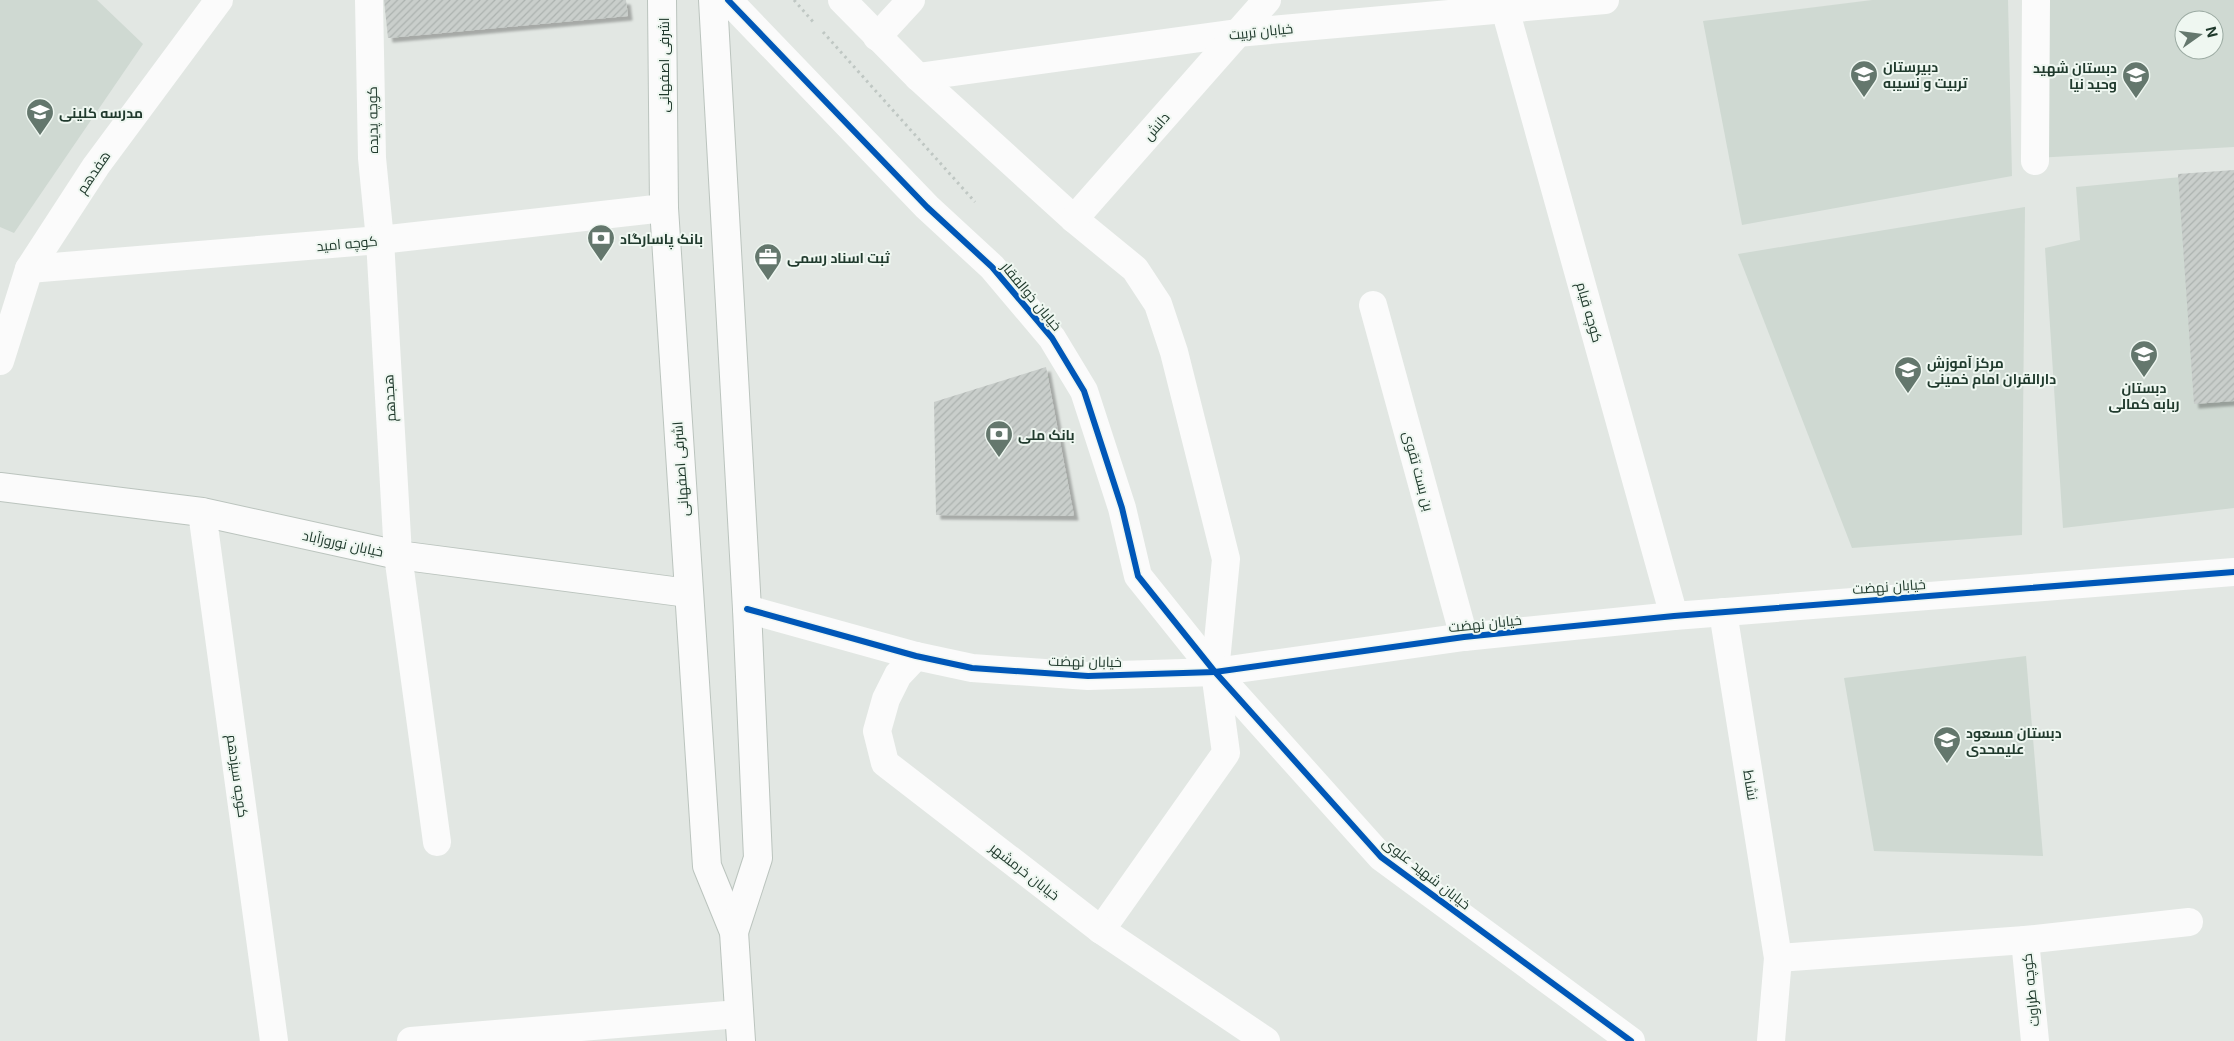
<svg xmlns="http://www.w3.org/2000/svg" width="2234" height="1041" viewBox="0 0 2234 1041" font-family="Inter,Cairo,sans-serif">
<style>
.built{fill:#cfd9d2;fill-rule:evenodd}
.building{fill:url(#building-hatch);filter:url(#shadow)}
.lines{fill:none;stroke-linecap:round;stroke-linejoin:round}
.secondary-casing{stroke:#bbc4be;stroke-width:30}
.path{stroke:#bfc7c3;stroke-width:3;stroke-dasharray:2.5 4;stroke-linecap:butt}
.street{stroke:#fbfbfb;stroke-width:28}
.secondary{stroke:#fbfbfb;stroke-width:28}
.cycleway-casing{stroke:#eff7f1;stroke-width:9}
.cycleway{stroke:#0057b8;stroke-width:6}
.labels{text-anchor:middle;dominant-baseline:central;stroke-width:4;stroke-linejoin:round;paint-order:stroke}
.street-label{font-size:14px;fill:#203a2d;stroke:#eff7f1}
.poi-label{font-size:14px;font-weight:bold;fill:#203a2d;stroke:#eff7f1;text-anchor:start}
</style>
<defs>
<pattern id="building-hatch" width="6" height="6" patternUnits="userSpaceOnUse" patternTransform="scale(1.25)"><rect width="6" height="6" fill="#c9cecb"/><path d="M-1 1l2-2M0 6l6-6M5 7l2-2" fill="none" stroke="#acb2af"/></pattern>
<filter id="shadow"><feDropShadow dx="4.5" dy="4.5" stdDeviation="1" flood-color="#0004"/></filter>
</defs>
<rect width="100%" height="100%" fill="#e2e7e3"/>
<g class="built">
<path d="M0,0H97L143,44L14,233L0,227Z"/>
<path d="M1872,0H2008L2012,176L1742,225L1703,21Z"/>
<path d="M2043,0H2234V147L2035,158ZM2184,20H2214V50H2184Z"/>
<path d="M2234,172V508L2063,528L2045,248L2080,240L2076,187Z"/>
<path d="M2025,207L2022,535L1852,548L1738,254Z"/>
<path d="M2026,656L2043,856L1874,851L1844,678Z"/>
</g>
<g class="building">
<path d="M384,0H626L628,16L388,38Z"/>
<path d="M2234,170V401L2194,404L2178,174Z"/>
<path d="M1046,367L1074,516L936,515L934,402Z"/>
</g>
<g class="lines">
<g class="secondary-casing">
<g id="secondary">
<path d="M662,0L664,208L707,866L734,932L741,1041"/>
<path d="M713,0L747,609L758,858L734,932"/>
<path d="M0,487L202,512L398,555L688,593"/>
</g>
</g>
<g class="path">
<path d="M794,0L815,24"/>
<path d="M823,32L975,202"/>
</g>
<g class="street">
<path d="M369,0L372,158L380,240L398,555L437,842"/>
<path d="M728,0L927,207L992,267L1052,338L1084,391L1122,508L1138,576L1215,672L1381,857L1631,1041"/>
<path d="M842,0L918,77L1074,219L1135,269L1158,304L1174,352L1226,559L1215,672L1226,753L1101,930"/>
<path d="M1505,9L1674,616"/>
<path d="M877,37L911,0"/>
<path d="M918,77L1237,33L1605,0"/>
<path d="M2035,161L2036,0"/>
<path d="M1074,219L1267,0"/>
<path d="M29,269L380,240L664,208"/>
<path d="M1373,305L1464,637"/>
<path d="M0,361L29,269L96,166L219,0"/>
<path d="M202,512L274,1041"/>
<path d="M747,609L916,656L972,668L1088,676L1215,672L1464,637L1674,616L2234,572"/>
<path d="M1723,612L1778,958L1771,1041"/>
<path d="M916,656L898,675L886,699L877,731L885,763L1101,930L1266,1041"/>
<path d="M2025,940L2035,1041"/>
<path d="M1778,958L2025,940L2189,922"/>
<path d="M411,1041L739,1014"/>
</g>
<use href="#secondary" class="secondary"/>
<g class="cycleway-casing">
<g id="cycleway">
<path d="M728,0L927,207L992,267L1052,338L1084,391L1122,508L1138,576L1215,672L1381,857L1631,1041"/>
<path d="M747,609L916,656L972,668L1088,676L1215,672L1464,637L1674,616L2234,572"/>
</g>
</g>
<use href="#cycleway" class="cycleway"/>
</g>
<defs>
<g id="school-pin" transform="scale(1.4375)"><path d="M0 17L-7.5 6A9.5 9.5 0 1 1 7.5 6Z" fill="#64776d" stroke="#eff7f1"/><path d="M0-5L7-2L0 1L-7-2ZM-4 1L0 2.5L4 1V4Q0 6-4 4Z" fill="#fff"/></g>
<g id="bank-pin" transform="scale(1.4375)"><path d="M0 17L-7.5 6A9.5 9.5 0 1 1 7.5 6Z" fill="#64776d" stroke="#eff7f1"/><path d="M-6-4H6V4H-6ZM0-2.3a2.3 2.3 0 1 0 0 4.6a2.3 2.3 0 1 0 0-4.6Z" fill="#fff"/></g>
<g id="office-pin" transform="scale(1.4375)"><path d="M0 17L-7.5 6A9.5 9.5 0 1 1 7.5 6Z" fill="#64776d" stroke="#eff7f1"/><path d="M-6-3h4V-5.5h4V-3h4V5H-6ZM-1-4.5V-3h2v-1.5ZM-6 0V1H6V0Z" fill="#fff"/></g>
</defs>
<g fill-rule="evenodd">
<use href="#school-pin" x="1864" y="74"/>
<use href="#school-pin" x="2136" y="75"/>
<use href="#school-pin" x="40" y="112"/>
<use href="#bank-pin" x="601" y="238"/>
<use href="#office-pin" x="768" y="257"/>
<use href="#school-pin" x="2144" y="354"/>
<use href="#school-pin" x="1908" y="370"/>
<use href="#bank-pin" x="999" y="434"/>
<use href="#school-pin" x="1947" y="740"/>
</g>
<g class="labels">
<g class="street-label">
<text transform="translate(1261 31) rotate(-6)">خیابان تربیت</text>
<text transform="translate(663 65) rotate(-90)">اشرفی اصفهانی</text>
<text transform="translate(372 120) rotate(-91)">کوچه پدیده</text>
<text transform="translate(1156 126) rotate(-49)">دانش</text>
<text transform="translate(93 172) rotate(-56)">هفدهم</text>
<text transform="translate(347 243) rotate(-5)">کوچه امید</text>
<text transform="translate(1032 296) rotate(50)">خیابان ذوالفقار</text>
<text transform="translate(1590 312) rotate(74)">کوچه قیام</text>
<text transform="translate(389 398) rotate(-93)">هجدهم</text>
<text transform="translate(680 469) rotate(-94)">اشرفی اصفهانی</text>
<text transform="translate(1419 471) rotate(75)">بن بست تقوی</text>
<text transform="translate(343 543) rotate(12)">خیابان نوروزآباد</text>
<text transform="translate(1889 586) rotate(-4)">خیابان نهضت</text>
<text transform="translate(1485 623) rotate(-6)">خیابان نهضت</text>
<text transform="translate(1085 661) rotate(1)">خیابان نهضت</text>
<text transform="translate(238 776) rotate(82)">کوچه سیزدهم</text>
<text transform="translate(1751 785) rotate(81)">نشاط</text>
<text transform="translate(1025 871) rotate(38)">خیابان خرمشهر</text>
<text transform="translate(1427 873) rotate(38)">خیابان شهید علوی</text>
<text transform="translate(2030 990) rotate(-96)">کوچه طراوت</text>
</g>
<g class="poi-label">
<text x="1883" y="66">دبیرستان<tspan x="1883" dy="16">تربیت و نسیبه</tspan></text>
<text x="2117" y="67" text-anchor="end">دبستان شهید<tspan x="2117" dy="16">وحید نیا</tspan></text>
<text x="59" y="112">مدرسه کلینی</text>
<text x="620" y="238">بانک پاسارگاد</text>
<text x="787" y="257">ثبت اسناد رسمی</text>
<text x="1927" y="362">مرکز آموزش<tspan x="1927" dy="16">دارالقران امام خمینی</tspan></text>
<text x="2144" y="387" text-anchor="middle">دبستان<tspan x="2144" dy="16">ربابه کمالی</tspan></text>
<text x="1018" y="434">بانک ملی</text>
<text x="1966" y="732">دبستان مسعود<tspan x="1966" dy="16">علیمحدی</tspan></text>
</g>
</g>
<g transform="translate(2199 35) rotate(76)"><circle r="24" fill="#eff7f1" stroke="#9caba3"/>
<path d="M0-4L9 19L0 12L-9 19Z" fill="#64776d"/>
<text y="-8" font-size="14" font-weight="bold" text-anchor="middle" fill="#203a2d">N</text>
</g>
</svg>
